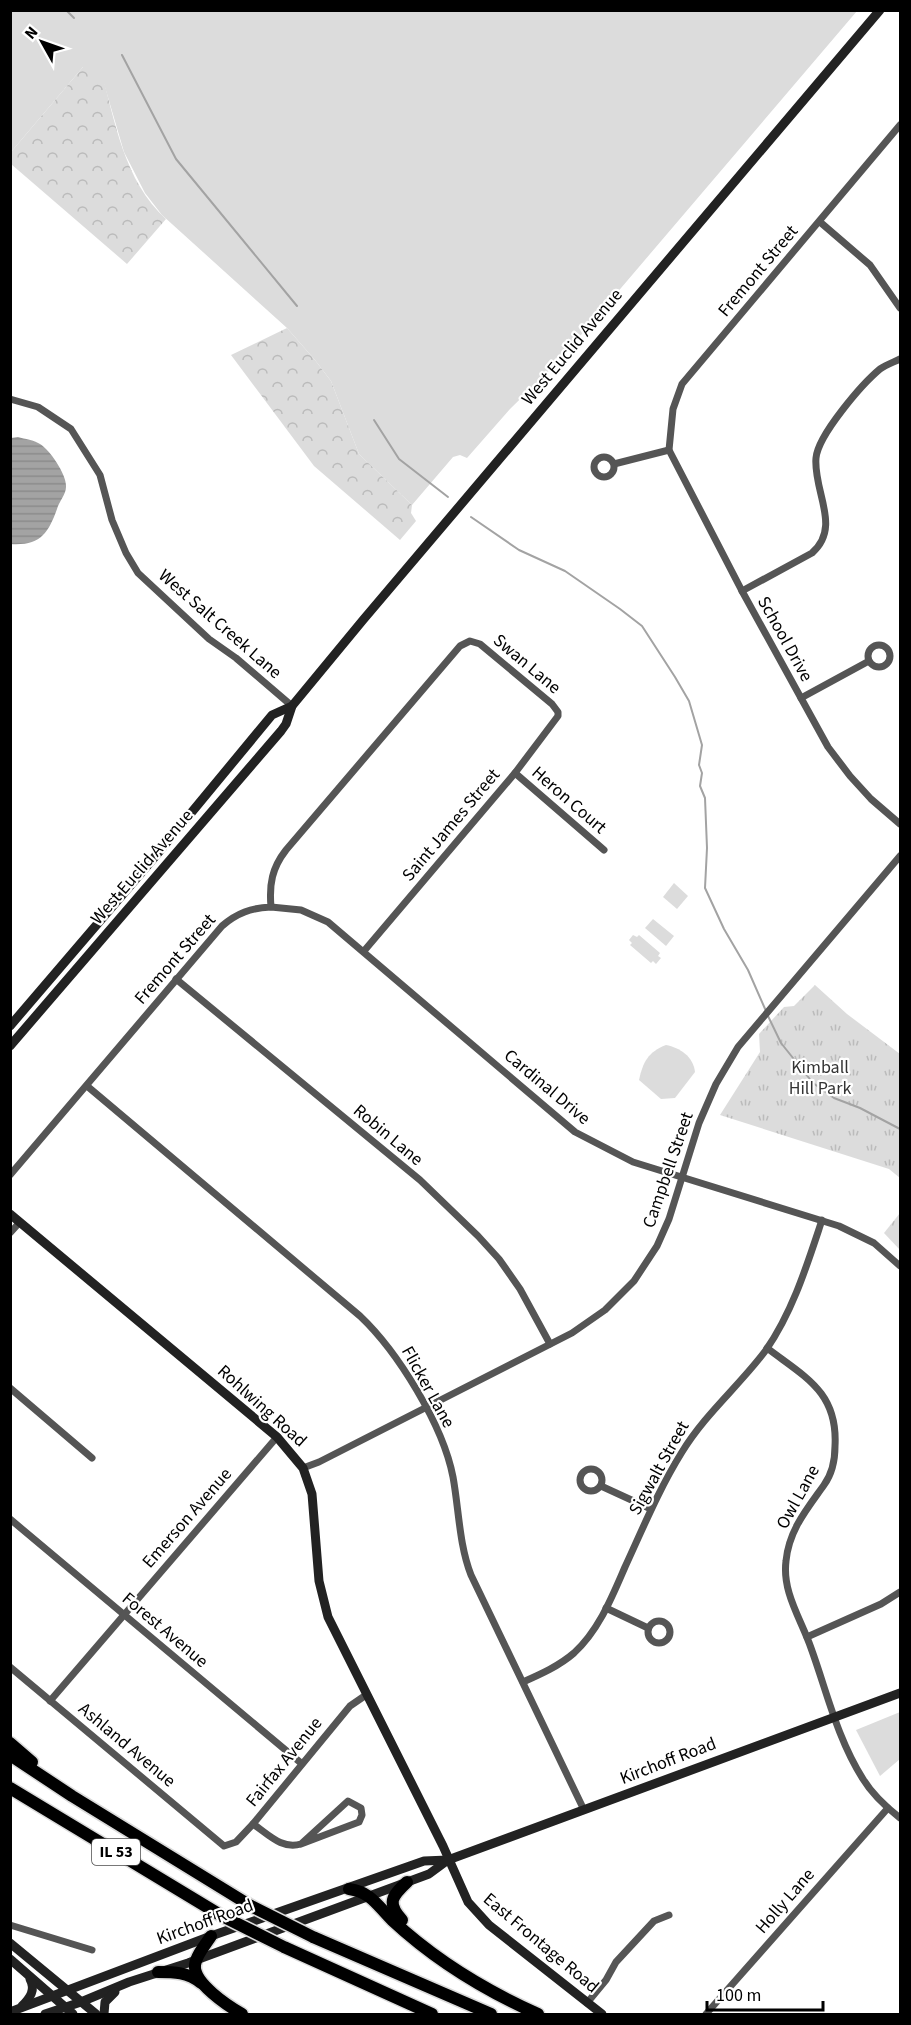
<svg xmlns="http://www.w3.org/2000/svg" width="911" height="2025" viewBox="0 0 911 2025" font-family="'Source Sans 3',sans-serif">
<style>
.green{fill:#dcdcdc}
.forest{fill:url(#forest-crowns)}
.park{fill:url(#park-tufts)}
.water{fill:url(#water-rules)}
.lines{fill:none;stroke-linecap:round;stroke-linejoin:round}
.stream{stroke:#a3a3a3;stroke-width:2}
.highway-casing{stroke:#dbdbdb;stroke-width:15}
.street{stroke:#555;stroke-width:7}
.secondary{stroke:#222;stroke-width:9}
.highway{stroke:#000;stroke-width:12}
.highway-bridge-casing{stroke:#dbdbdb;stroke-width:15;stroke-linecap:butt}
.highway-bridge{stroke:#000;stroke-width:12}
.labels{text-anchor:middle;dominant-baseline:central;stroke-width:4.5;stroke-linejoin:round;paint-order:stroke}
.shield{fill:#fff;stroke:#4c4c4c;stroke-width:1.5}
.shield-label{font-size:16px;font-weight:bold;fill:#000}
.street-label{font-size:18px;fill:#000;stroke:#fff}
.park-label{font-size:18px;fill:#333;stroke:#fff}
</style>
<defs>
<pattern id="forest-crowns" width="20" height="18" patternUnits="userSpaceOnUse" patternTransform="scale(1.5)"><rect width="20" height="18" fill="#dcdcdc"/><path d="M2 6a3 3 0 1 1 6 0M12 15a3 3 0 1 1 6 0" fill="none" stroke="#bbb"/></pattern>
<pattern id="park-tufts" width="24" height="20" patternUnits="userSpaceOnUse" patternTransform="scale(1.5)"><rect width="24" height="20" fill="#dcdcdc"/><path d="M3 7l-1-3M5 7V3M7 7l1-3M15 17l-1-3M17 17v-4M19 17l1-3" fill="none" stroke="#bbb"/></pattern>
<pattern id="water-rules" width="6" height="5" patternUnits="userSpaceOnUse" patternTransform="scale(1.5)"><rect width="6" height="5" fill="#a3a3a3"/><path d="M0 2.5h6" fill="none" stroke="#8b8b8b"/></pattern>
</defs>
<rect width="100%" height="100%" fill="#fff"/>
<g class="green">
<path d="M11,11H857L558,362L510,409L467,458L460,455L453,457L412,505L359,454L331,381L315,360L287,328L162,215L145,193L124,152L100,70L83,67L11,152Z"/>
<path d="M674,883L688,896L677,909L663,897Z"/>
<path d="M653,919L674,936L666,946L645,928Z"/>
<path d="M633,935L637,937L639,935L660,953L658,956L661,958L656,964L653,961L651,963L630,945L632,943L629,940Z"/>
<path d="M666,1045C680,1048 693,1056 695,1072L675,1098L661,1099L639,1080C643,1062 648,1052 666,1045Z"/>
<path d="M900,1712V1759L880,1776L856,1730Z"/>
</g>
<g class="forest">
<path d="M92,65L101,70C115,121 124,181 166,219L127,264L11,164V152L83,67Z"/>
<path d="M287,328L315,360L331,381L359,454L412,505L411,513L416,521L400,540L314,466L231,355Z"/>
</g>
<g class="park">
<path d="M815,985L847,1014L900,1054V1178L889,1169L720,1115L760,1052L759,1034L784,1007L794,1006Z"/>
<path d="M900,1213V1250L884,1233Z"/>
</g>
<path class="water" d="M18,437C25,439 34,440 40,444C50,450 67,475 66,487C66,494 59,502 57,509C48,534 40,546 10,544L11,438Z"/>
<g class="lines">
<g class="stream">
<path d="M66,10L74,18"/>
<path d="M122,55L176,159L297,306"/>
<path d="M374,420L399,459L448,497"/>
<path d="M471,517L519,550L565,571L620,609L642,626L675,677L689,701L702,745L699,765L702,773L700,786L705,798L707,848L705,888L724,929L748,970L766,1011"/>
<path d="M768,1016L781,1043L813,1083L834,1098L860,1108L900,1129"/>
</g>
<g class="highway-casing">
<g id="highway">
<path d="M10,1743L32,1762"/>
<path d="M10,1755L72,1796L251,1906"/>
<path d="M10,1788L222,1916"/>
<path d="M349,1889C371,1892 377,1905 392,1920C435,1960 484,1990 538,2014"/>
<path d="M402,1920C387,1903 391,1897 407,1882"/>
<path d="M211,1936C206,1944 196,1955 195,1965C193,1983 228,2006 242,2014"/>
<path d="M313,1937L491,2014"/>
<path d="M284,1947L432,2014"/>
<path d="M158,1972C174,1972 188,1972 201,1983"/>
</g>
</g>
<g class="street">
<path d="M900,125L682,384L673,409L669,450L742,591L828,747L850,776L871,799L900,824"/>
<path d="M820,222L870,265L900,308"/>
<path d="M10,399L38,407L71,429L100,475L112,520L126,553L138,573L209,639L236,658L292,706"/>
<circle cx="604" cy="467" r="10"/>
<path d="M614,464L669,450"/>
<path d="M742,591L812,553C842,527 813,491 816,458C818,435 862,384 880,369C886,365 894,362 900,359"/>
<circle cx="879" cy="656" r="11"/>
<path d="M801,698L869,661"/>
<path d="M515,773L604,850"/>
<path d="M271,907L301,910L328,922L575,1132L633,1162L839,1226L874,1243L900,1266"/>
<path d="M176,979L420,1180L478,1236L499,1259L520,1289L550,1344"/>
<path d="M87,1086L360,1316C398,1352 443,1425 453,1477C459,1510 459,1544 471,1575L584,1810"/>
<path d="M10,1175L222,926C237,913 251,908 271,907C269,884 272,868 286,850L460,646L470,641L480,644L552,704L558,712V716L515,773L364,951"/>
<path d="M10,1233L20,1222"/>
<path d="M767,1348C805,1377 838,1392 835,1446C835,1460 832,1474 824,1485C807,1509 789,1530 786,1561C782,1592 801,1619 811,1648C827,1692 837,1738 863,1779C872,1794 886,1807 900,1818"/>
<path d="M10,1388L92,1458"/>
<path d="M303,1468L319,1462L572,1333L605,1310L634,1281L657,1246L669,1219L699,1123L716,1084L738,1047L900,856"/>
<circle cx="591" cy="1480" r="11"/>
<path d="M601,1486L651,1509"/>
<path d="M10,1519L301,1763"/>
<path d="M606,1608L648,1628"/>
<circle cx="659" cy="1632" r="11"/>
<path d="M807,1637L881,1604L900,1592"/>
<path d="M10,1667L224,1846L236,1842L253,1824L350,1706L366,1695"/>
<path d="M523,1682C541,1674 559,1666 574,1653C599,1630 612,1597 625,1567C643,1528 659,1489 682,1452C705,1414 740,1385 766,1350C793,1311 807,1265 822,1220"/>
<path d="M50,1701L277,1437"/>
<path d="M253,1824C268,1834 282,1850 301,1844L359,1822L362,1815L361,1808L348,1801L301,1844"/>
<path d="M10,1925L92,1950"/>
<path d="M587,2003L606,1980L616,1962L654,1921L669,1915"/>
<path d="M706,2014L888,1808"/>
</g>
<g class="secondary">
<path d="M10,1026L153,859L272,715L292,706"/>
<path d="M10,1046L281,731L286,724L292,706L363,620L880,10"/>
<path d="M10,1214L277,1437L303,1468L312,1494L319,1581L328,1617L443,1846L468,1902L489,1925L602,2014"/>
<path d="M10,1943L96,2014"/>
<path d="M10,1959L73,2014"/>
<path d="M22,2006C30,1998 36,1990 30,1979"/>
<path d="M10,2012L211,1936L424,1861L448,1860"/>
<path d="M45,2014L81,2002L129,1982L188,1963L429,1874L448,1860L900,1693"/>
<path d="M104,2014L105,2002L115,1992"/>
</g>
<use href="#highway" class="highway"/>
<g class="highway-bridge-casing">
<g id="highway-bridge">
<path d="M251,1906L313,1937"/>
<path d="M222,1916L284,1947"/>
</g>
</g>
<use href="#highway-bridge" class="highway-bridge"/>
</g>
<g class="labels">
<rect class="shield" x="92" y="1839" width="48" height="26" rx="4.5"/>
<g class="shield-label">
<text x="116" y="1852">IL 53</text>
</g>
<g class="street-label">
<text transform="translate(758 271) rotate(-50)">Fremont Street</text>
<text transform="translate(572 347) rotate(-50)">West Euclid Avenue</text>
<text transform="translate(220 624) rotate(41)">West Salt Creek Lane</text>
<text transform="translate(785 639) rotate(61)">School Drive</text>
<text transform="translate(527 664) rotate(40)">Swan Lane</text>
<text transform="translate(569 800) rotate(41)">Heron Court</text>
<text transform="translate(451 825) rotate(-50)">Saint James Street</text>
<text transform="translate(142 867) rotate(-49)">West Euclid Avenue</text>
<text transform="translate(175 959) rotate(-49)">Fremont Street</text>
<text transform="translate(547 1087) rotate(40)">Cardinal Drive</text>
<text transform="translate(388 1135) rotate(40)">Robin Lane</text>
<text transform="translate(668 1170) rotate(-71)">Campbell Street</text>
<text transform="translate(428 1387) rotate(61)">Flicker Lane</text>
<text transform="translate(262 1406) rotate(42)">Rohlwing Road</text>
<text transform="translate(659 1468) rotate(-61)">Sigwalt Street</text>
<text transform="translate(798 1497) rotate(-61)">Owl Lane</text>
<text transform="translate(187 1518) rotate(-49)">Emerson Avenue</text>
<text transform="translate(165 1630) rotate(40)">Forest Avenue</text>
<text transform="translate(127 1745) rotate(40)">Ashland Avenue</text>
<text transform="translate(668 1761) rotate(-21)">Kirchoff Road</text>
<text transform="translate(284 1762) rotate(-51)">Fairfax Avenue</text>
<text transform="translate(785 1901) rotate(-49)">Holly Lane</text>
<text transform="translate(205 1922) rotate(-20)">Kirchoff Road</text>
<text transform="translate(541 1943) rotate(40)">East Frontage Road</text>
</g>
<g class="park-label">
<text x="820" y="1067">Kimball<tspan x="820" dy="21">Hill Park</tspan></text>
</g>
</g>
<rect width="911" height="2025" fill="none" stroke="#000000" stroke-width="24"/>
<g transform="translate(42 42) rotate(310)" stroke="#ffffff" stroke-width="4.5" paint-order="stroke">
<path d="M0-4.5L10 22L0 15L-10 22Z" fill="#000000"/>
<text y="-9" font-size="16" font-weight="bold" text-anchor="middle" fill="#000000">N</text>
</g>
<path d="M707 2001v9h116v-9" fill="none" stroke="#000000" stroke-width="3"/>
<text x="716" y="2001" font-size="18" fill="#000000" stroke="#ffffff" stroke-width="4.5" paint-order="stroke">100 m</text>
</svg>
